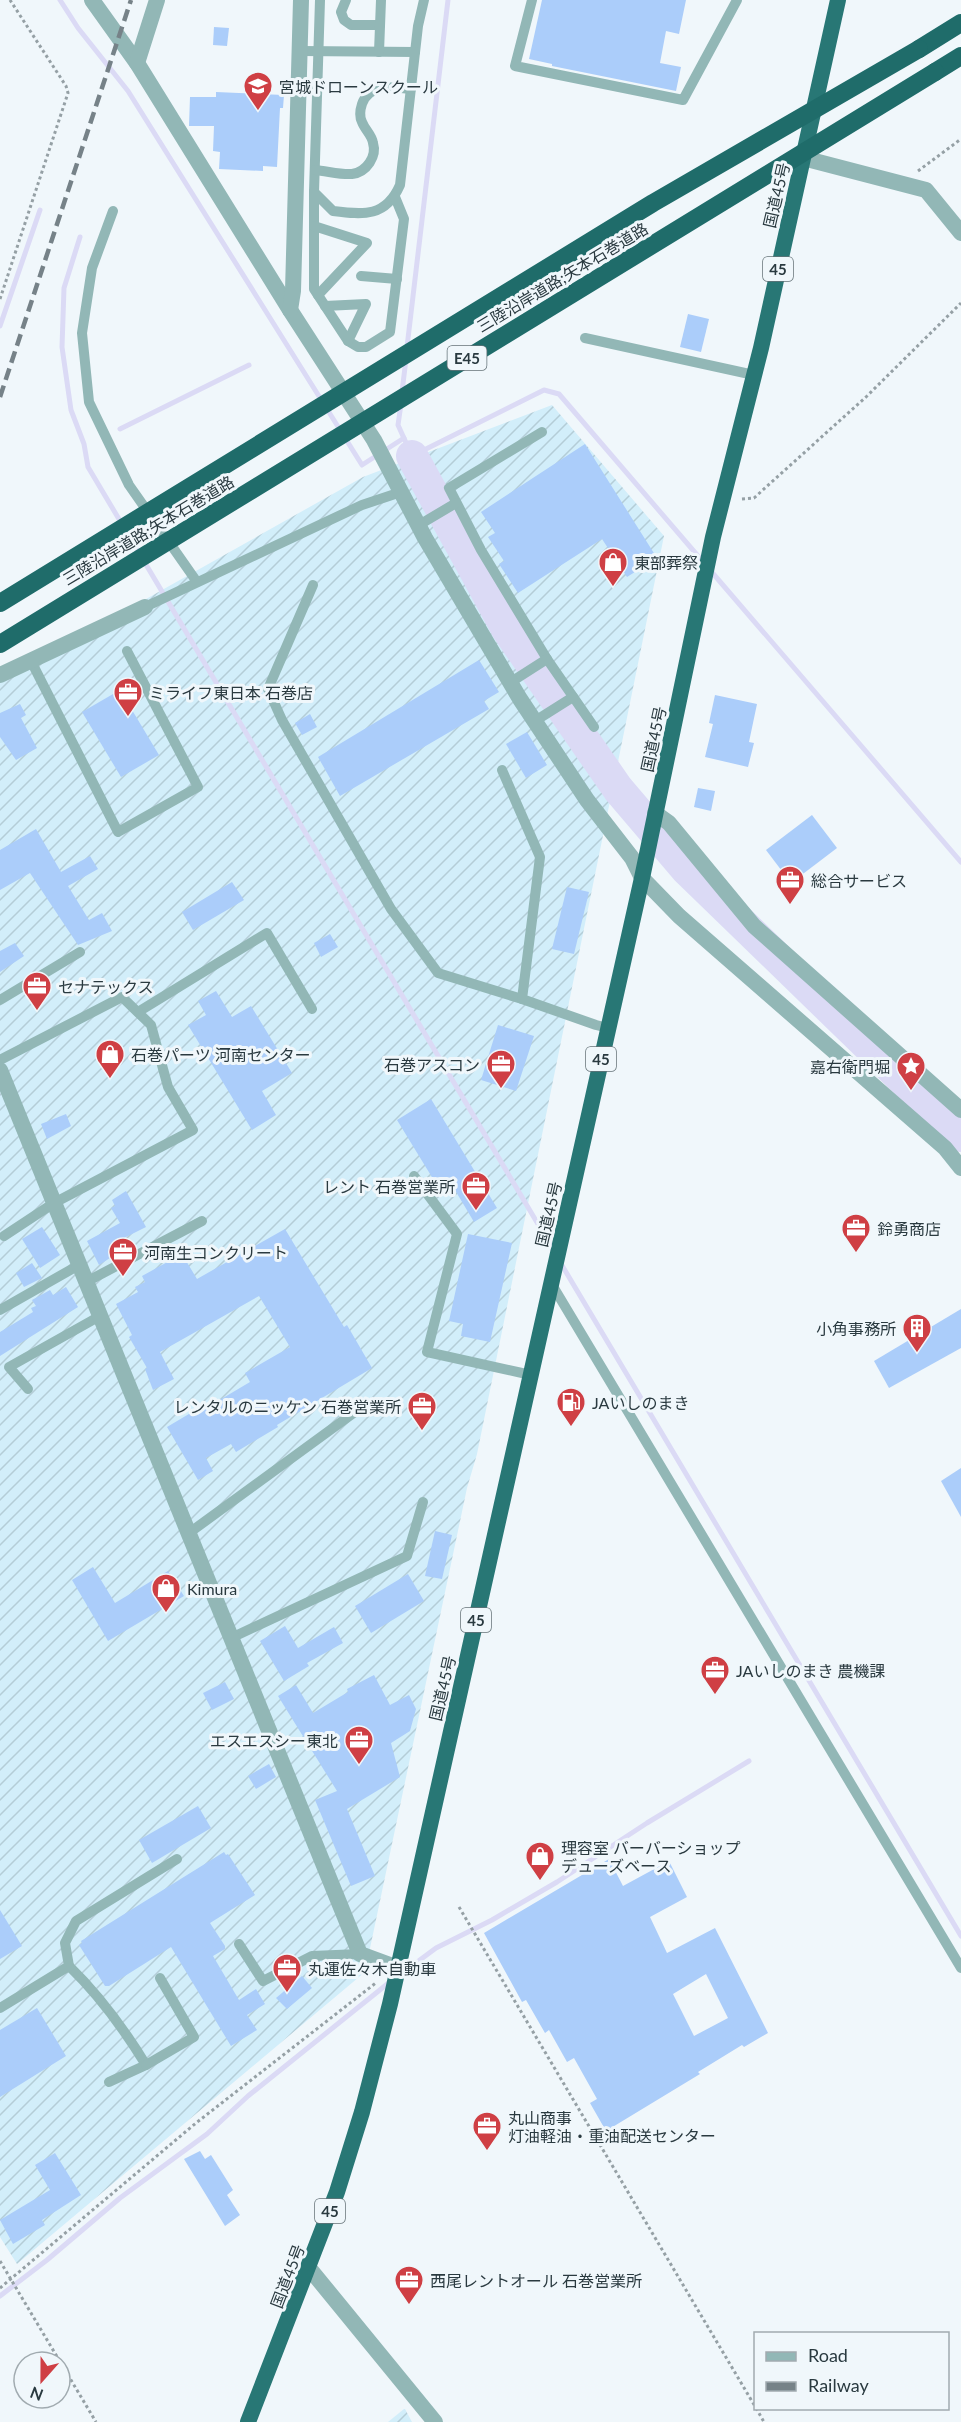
<svg xmlns="http://www.w3.org/2000/svg" width="961" height="2422" viewBox="0 0 961 2422" font-family="Lato,'Noto Sans JP',sans-serif">
<style>
.industrial{fill:url(#industrial-furrows)}
.lines{fill:none;stroke-linecap:round;stroke-linejoin:round}
.stream{stroke:#dbdaf5;stroke-width:5}
.river{stroke:#dbdaf5;stroke-width:32}
.building{fill:#abcdfa;fill-rule:evenodd}
.path{stroke:#95a0a5;stroke-width:3;stroke-dasharray:3 3;stroke-linecap:butt}
.service{stroke:#92b7b6;stroke-width:10}
.minor{stroke:#92b7b6;stroke-width:16}
.trunk{stroke:#287775;stroke-width:16}
.motorway{stroke:#1f6c6a;stroke-width:18}
.rail{stroke:#768288;stroke-width:4.5;stroke-dasharray:12 6;stroke-linecap:butt}
.motorway-bridge{stroke:#1f6c6a;stroke-width:18}
.labels{text-anchor:middle;dominant-baseline:central;stroke-width:6;stroke-linejoin:round;paint-order:stroke}
.shield{fill:#f0f7fb;stroke:#657378;stroke-width:1.5}
.shield-label{font-size:15px;font-weight:bold;fill:#2a3a40}
.poi-label{font-size:16px;fill:#2a3a40;stroke:#f0f7fb;text-anchor:start}
.street-label{font-size:16px;fill:#2a3a40;stroke:#f0f7fb}
</style>
<defs>
<pattern id="industrial-furrows" width="10" height="10" patternUnits="userSpaceOnUse" patternTransform="scale(1.5)"><rect width="10" height="10" fill="#d2eefa"/><path d="M-1 1l2-2M0 10L10 0M9 11l2-2" fill="none" stroke="#b4cdd7"/></pattern>
</defs>
<rect width="100%" height="100%" fill="#f0f7fb"/>
<g class="industrial">
<path d="M552,405L664,536L477,1454L467,1488L365,1972L17,2264L0,2237V681L363,477Z"/>
<path d="M405,2409L412,2422H388L404,2409Z"/>
</g>
<g class="lines">
<g class="stream">
<path d="M60,0L78,28L128,91L362,465L404,438"/>
<path d="M80,237L64,288L62,347L71,410L84,444L88,467L554,1251"/>
<path d="M0,326L40,210"/>
<path d="M407,347L448,0"/>
<path d="M402,392L406,359"/>
<path d="M401,404L398,425L412,456L544,390L559,394L704,563"/>
<path d="M120,429L249,365"/>
<path d="M710,570L961,862"/>
<path d="M560,1262L961,1936"/>
<path d="M401,1974L436,1948L492,1920L557,1882L647,1823L749,1761"/>
<path d="M0,2296L47,2260L120,2198L207,2134L248,2096L391,1981"/>
</g>
<path class="river" d="M412,456L507,629L618,789L687,870L961,1136"/>
</g>
<g class="building">
<path d="M542,0H686L679,34L666,31L660,63L681,67L676,91L552,66V64L529,59Z"/>
<path d="M214,27L229,28L227,46L213,45Z"/>
<path d="M216,92L284,95L283,108H280L277,167L263,166V171L219,169L220,152L213,151L214,126H189L190,97H216Z"/>
<path d="M688,314L709,319L701,352L680,347Z"/>
<path d="M585,444L657,558L627,577L602,539L518,593L499,564L504,561L488,537L495,533L481,512Z"/>
<path d="M479,660L499,692L484,701L489,709L340,796L318,757Z"/>
<path d="M120,690L159,755L121,777L82,712Z"/>
<path d="M715,695L757,704L749,742L754,743L748,767L705,757L713,724L709,723Z"/>
<path d="M20,704L26,715L21,718L37,748L16,760L0,737V713Z"/>
<path d="M310,714L317,727L302,735L295,723Z"/>
<path d="M527,732L547,765L526,778L506,744Z"/>
<path d="M698,788L715,791L711,811L694,807Z"/>
<path d="M812,815L837,848L791,883L766,850Z"/>
<path d="M36,829L61,872L90,856L98,869L68,886L89,920L102,913L112,931L78,945L30,873L0,890V850Z"/>
<path d="M232,882L244,900L193,930L182,912Z"/>
<path d="M567,887L589,892L574,954L552,949Z"/>
<path d="M330,934L338,947L321,957L314,943Z"/>
<path d="M15,943L24,956L0,972V951Z"/>
<path d="M216,991L232,1017L251,1006L292,1073L262,1091L276,1115L252,1130L188,1025L206,1015L198,1001Z"/>
<path d="M498,1025L534,1036L516,1091L481,1080Z"/>
<path d="M431,1099L497,1208L474,1222L449,1180L438,1187L397,1120Z"/>
<path d="M66,1114L71,1126L47,1139L41,1124Z"/>
<path d="M126,1191L146,1227L124,1238L129,1246L99,1265L87,1241L120,1223L111,1208L115,1206L112,1200Z"/>
<path d="M42,1227L60,1255L40,1268L22,1239Z"/>
<path d="M285,1229L344,1327L347,1325L372,1368L277,1425L278,1427L236,1452L231,1444L206,1458L213,1471L198,1480L167,1427L199,1408L201,1411L250,1382L245,1373L290,1347L259,1296L160,1352L174,1379L153,1390L145,1369L147,1368L129,1337L132,1335L116,1304L138,1292L135,1287L145,1282L142,1276L182,1254L197,1279Z"/>
<path d="M468,1234L512,1243L490,1342L461,1336L463,1324L449,1321Z"/>
<path d="M32,1263L42,1278L24,1287L16,1273Z"/>
<path d="M66,1287L78,1307L0,1356V1332L33,1312L31,1308L36,1306L32,1300L50,1290L53,1295Z"/>
<path d="M961,1309V1348L889,1388L874,1361Z"/>
<path d="M961,1468V1517L941,1481Z"/>
<path d="M435,1531L452,1535L442,1579L425,1576Z"/>
<path d="M93,1567L115,1603L168,1571L184,1596L108,1641L72,1580Z"/>
<path d="M408,1574L424,1601L371,1633L355,1606Z"/>
<path d="M285,1626L298,1648L334,1627L343,1643L307,1663L309,1666L284,1681L260,1641Z"/>
<path d="M374,1675L390,1705L409,1695L416,1709L410,1731L391,1743L400,1777L347,1809L375,1876L351,1886L315,1800L337,1791L278,1696L296,1685L313,1713L348,1692L347,1689Z"/>
<path d="M225,1682L234,1699L212,1710L203,1693Z"/>
<path d="M269,1764L276,1777L256,1789L248,1776Z"/>
<path d="M198,1806L211,1828L152,1863L139,1840Z"/>
<path d="M224,1852L226,1855L228,1854L255,1895L210,1923L225,1946V1949L213,1956L239,2000L256,1989L265,2004L247,2015L257,2030L231,2046L171,1947L109,1986H105L79,1945L82,1943L81,1941Z"/>
<path d="M609,1859L623,1886L669,1861L687,1897L650,1917L667,1953L715,1928L768,2033L744,2047L742,2045L698,2072L700,2074L606,2131L590,2103L597,2099L574,2058L567,2062L549,2030L545,2033L526,2000L522,2002L484,1933ZM706,1974L728,2018L694,2036L673,1994Z"/>
<path d="M0,1910L22,1946L0,1959Z"/>
<path d="M302,1976L312,1988L287,2009L276,1998Z"/>
<path d="M37,2008L66,2056L0,2097V2030Z"/>
<path d="M200,2151L205,2159L211,2155L233,2190L227,2195L240,2215L225,2226L184,2159Z"/>
<path d="M55,2153L81,2195L42,2220L45,2225L13,2244L0,2220L50,2190L35,2165Z"/>
</g>
<g class="lines">
<g class="path">
<path d="M918,171L961,139"/>
<path d="M0,299L68,93L66,86L10,0"/>
<path d="M742,499L754,498L867,396L961,303"/>
<path d="M459,1907L756,2408"/>
<path d="M0,2261L96,2422"/>
<path d="M0,2288L196,2123L377,1982"/>
<path d="M756,2408L764,2422"/>
</g>
<g class="service">
<path d="M320,0L314,192L333,211C364,215 386,217 400,185L418,26L424,0"/>
<path d="M346,0L341,12L344,20L351,25H380"/>
<path d="M532,0L515,66L683,100L737,0"/>
<path d="M301,51L415,52"/>
<path d="M379,52L381,0"/>
<path d="M315,170C327,171 341,175 352,174C367,172 377,156 373,143C372,135 365,130 362,122C359,116 360,110 362,104C369,83 394,87 411,89"/>
<path d="M314,192V289L348,341L358,347H366L390,332L404,219L395,197"/>
<path d="M113,211L92,268L82,333L89,402L129,485L197,582"/>
<path d="M314,226L367,243L318,295"/>
<path d="M361,276L397,279"/>
<path d="M325,306L366,304L348,341"/>
<path d="M585,338L754,375"/>
<path d="M542,432L449,488L481,550L547,659L594,727"/>
<path d="M419,525L456,503"/>
<path d="M313,585L268,689L282,720L391,909L438,973L522,999"/>
<path d="M145,607L362,505L401,492"/>
<path d="M31,661L118,832L198,787L127,651"/>
<path d="M511,682L547,659"/>
<path d="M535,721L573,697"/>
<path d="M502,770L540,857L522,999L596,1025L608,1028"/>
<path d="M0,1000L80,952"/>
<path d="M138,1012L267,933L312,1009"/>
<path d="M0,1060L122,997L151,1025L168,1087L193,1130L54,1203L4,1236"/>
<path d="M414,1176L457,1234L427,1352L531,1375"/>
<path d="M86,1282L202,1221"/>
<path d="M551,1283L961,1968"/>
<path d="M0,1310L79,1265"/>
<path d="M28,1389L9,1367L100,1316"/>
<path d="M189,1533L359,1409"/>
<path d="M231,1638L407,1556L423,1502"/>
<path d="M239,1944L263,1981L312,1956L360,1954"/>
<path d="M69,1966C100,1996 124,2029 146,2065L109,2082"/>
<path d="M0,2008L69,1966L65,1943L76,1921L177,1859"/>
<path d="M146,2065L194,2037L160,1978"/>
</g>
<g class="minor">
<path d="M92,0L137,63L290,310L374,440L425,538L520,699L587,800L632,858L642,878L679,916L945,1148L961,1168"/>
<path d="M137,63L157,0"/>
<path d="M803,158L926,190L961,233"/>
<path d="M290,310L293,291L301,0"/>
<path d="M0,675L145,607"/>
<path d="M655,813L669,823L754,926L961,1110"/>
<path d="M0,1070L360,1954L398,1968"/>
<path d="M309,2268L435,2422"/>
</g>
<path class="trunk" d="M248,2422L337,2192L362,2112L390,2004L642,878L713,537L761,348L838,0"/>
<g class="motorway">
<path d="M919,49L961,23"/>
<path d="M935,72L961,56"/>
</g>
<path class="rail" d="M0,397L131,0"/>
<g class="motorway-bridge">
<path d="M0,603L653,203L919,49"/>
<path d="M0,644L935,72"/>
</g>
</g>
<defs>
<g id="university-pin" transform="scale(1.5)"><path d="M0 17L-7.5 6A9.5 9.5 0 1 1 7.5 6Z" fill="#cf3f44" stroke="#f0f7fb"/><path d="M0-5L7-2L0 1L-7-2ZM-4 1L0 2.5L4 1V4Q0 6-4 4Z" fill="#fff"/></g>
<g id="shop-pin" transform="scale(1.5)"><path d="M0 17L-7.5 6A9.5 9.5 0 1 1 7.5 6Z" fill="#cf3f44" stroke="#f0f7fb"/><path d="M-5-2.5h2.3a2.7 3.5 0 0 1 5.4 0H5L5.5 6h-11ZM-1.5-2.5h3a1.5 2.3 0 0 0-3 0Z" fill="#fff"/></g>
<g id="office-pin" transform="scale(1.5)"><path d="M0 17L-7.5 6A9.5 9.5 0 1 1 7.5 6Z" fill="#cf3f44" stroke="#f0f7fb"/><path d="M-6-3h4V-5.5h4V-3h4V5H-6ZM-1-4.5V-3h2v-1.5ZM-6 0V1H6V0Z" fill="#fff"/></g>
<g id="sight-pin" transform="scale(1.5)"><path d="M0 17L-7.5 6A9.5 9.5 0 1 1 7.5 6Z" fill="#cf3f44" stroke="#f0f7fb"/><path d="M0-6L1.8-2.2L6-1.7L2.9 1.2L3.7 5.4L0 3.3L-3.7 5.4L-2.9 1.2L-6-1.7L-1.8-2.2Z" fill="#fff"/></g>
<g id="building-pin" transform="scale(1.5)"><path d="M0 17L-7.5 6A9.5 9.5 0 1 1 7.5 6Z" fill="#cf3f44" stroke="#f0f7fb"/><path d="M-4-6H4V6H1V3H-1V6H-4ZM-2.5-4.3h1.7v1.8h-1.7ZM.8-4.3h1.7v1.8H.8ZM-2.5-1h1.7V.8h-1.7ZM.8-1h1.7V.8H.8Z" fill="#fff"/></g>
<g id="fuel-pin" transform="scale(1.5)"><path d="M0 17L-7.5 6A9.5 9.5 0 1 1 7.5 6Z" fill="#cf3f44" stroke="#f0f7fb"/><path d="M-5.5-6h7V0h2V4h1.3V-2.5L3-4.5l.8-.8L6-3V5H2.5V1h-1V6h-7ZM-4.2-4.7v3.2H.2V-4.7Z" fill="#fff"/></g>
</defs>
<g fill-rule="evenodd">
<use href="#university-pin" x="258" y="86"/>
<use href="#shop-pin" x="613" y="562"/>
<use href="#office-pin" x="128" y="692"/>
<use href="#office-pin" x="790" y="880"/>
<use href="#office-pin" x="37" y="986"/>
<use href="#shop-pin" x="110" y="1054"/>
<use href="#office-pin" x="501" y="1064"/>
<use href="#sight-pin" x="911" y="1066"/>
<use href="#office-pin" x="476" y="1186"/>
<use href="#office-pin" x="856" y="1228"/>
<use href="#office-pin" x="123" y="1252"/>
<use href="#building-pin" x="917" y="1328"/>
<use href="#fuel-pin" x="571" y="1402"/>
<use href="#office-pin" x="422" y="1406"/>
<use href="#shop-pin" x="166" y="1588"/>
<use href="#office-pin" x="715" y="1670"/>
<use href="#office-pin" x="359" y="1740"/>
<use href="#shop-pin" x="540" y="1856"/>
<use href="#office-pin" x="287" y="1968"/>
<use href="#office-pin" x="487" y="2126"/>
<use href="#office-pin" x="409" y="2280"/>
</g>
<g class="labels">
<g class="shield">
<rect x="763" y="257" width="30" height="24" rx="4.5"/>
<rect x="447.5" y="346" width="39" height="24" rx="4.5"/>
<rect x="586" y="1047" width="30" height="24" rx="4.5"/>
<rect x="461" y="1608" width="30" height="24" rx="4.5"/>
<rect x="315" y="2199" width="30" height="24" rx="4.5"/>
</g>
<g class="shield-label">
<text x="778" y="269">45</text>
<text x="467" y="358">E45</text>
<text x="601" y="1059">45</text>
<text x="476" y="1620">45</text>
<text x="330" y="2211">45</text>
</g>
<g class="poi-label">
<text x="279" y="86">宮城ドローンスクール</text>
<text x="634" y="562">東部葬祭</text>
<text x="149" y="692">ミライフ東日本 石巻店</text>
<text x="811" y="880">総合サービス</text>
<text x="58" y="986">セナテックス</text>
<text x="131" y="1054">石巻パーツ 河南センター</text>
<text x="480" y="1064" text-anchor="end">石巻アスコン</text>
<text x="890" y="1066" text-anchor="end">嘉右衛門堀</text>
<text x="455" y="1186" text-anchor="end">レント 石巻営業所</text>
<text x="877" y="1228">鈴勇商店</text>
<text x="144" y="1252">河南生コンクリート</text>
<text x="896" y="1328" text-anchor="end">小角事務所</text>
<text x="592" y="1402">JAいしのまき</text>
<text x="401" y="1406" text-anchor="end">レンタルのニッケン 石巻営業所</text>
<text x="187" y="1588">Kimura</text>
<text x="736" y="1670">JAいしのまき 農機課</text>
<text x="338" y="1740" text-anchor="end">エスエスシー東北</text>
<text x="561" y="1847">理容室 バーバーショップ<tspan x="561" dy="18">デューズベース</tspan></text>
<text x="308" y="1968">丸運佐々木自動車</text>
<text x="508" y="2117">丸山商事<tspan x="508" dy="18">灯油軽油・重油配送センター</tspan></text>
<text x="430" y="2280">西尾レントオール 石巻営業所</text>
</g>
<g class="street-label">
<text transform="translate(776 195) rotate(-77)">国道45号</text>
<text transform="translate(562 277) rotate(-31)">三陸沿岸道路;矢本石巻道路</text>
<text transform="translate(148 530) rotate(-31)">三陸沿岸道路;矢本石巻道路</text>
<text transform="translate(653 739) rotate(-78)">国道45号</text>
<text transform="translate(548 1214) rotate(-77)">国道45号</text>
<text transform="translate(442 1688) rotate(-77)">国道45号</text>
<text transform="translate(287 2276) rotate(-69)">国道45号</text>
</g>
</g>
<rect x="754" y="2332" width="195" height="78" fill="#f0f7fb" stroke="#a1abb0" stroke-width="1.5"/>
<rect x="766" y="2352" width="30" height="9" fill="#92b7b6" stroke="#a1abb0" stroke-width="1.5"/>
<text x="808" y="2362" font-size="18" fill="#2a3a40">Road</text>
<rect x="766" y="2382" width="30" height="9" fill="#768288" stroke="#a1abb0" stroke-width="1.5"/>
<text x="808" y="2392" font-size="18" fill="#2a3a40">Railway</text>
<g transform="translate(42 2380) rotate(201)"><circle r="28" fill="#f0f7fb" stroke="#a1abb0" stroke-width="1.5"/>
<path d="M0-4.5L10 22L0 15L-10 22Z" fill="#cf3f44"/>
<text y="-9" font-size="16" font-weight="bold" text-anchor="middle" fill="#2a3a40">N</text>
</g>
</svg>
